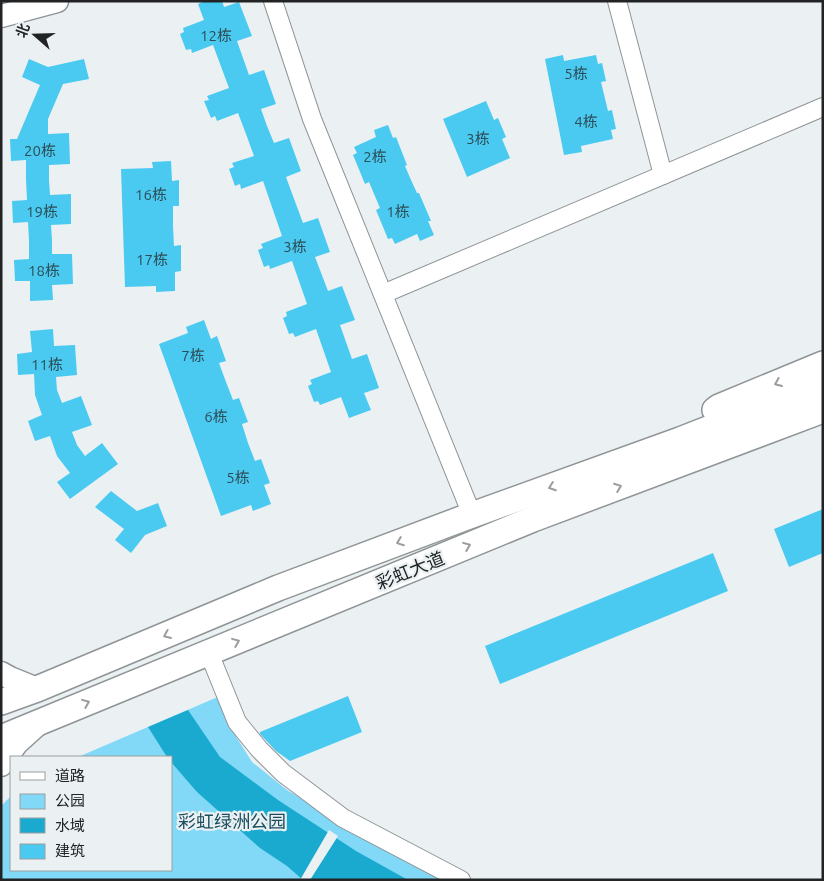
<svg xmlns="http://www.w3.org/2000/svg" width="824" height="881" viewBox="0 0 824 881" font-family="Ubuntu,'Noto Sans SC',sans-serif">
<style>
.green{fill:#81d9f7}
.water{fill:#1aaad0}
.pier{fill:#ebf1f3}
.building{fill:#4bcaf1}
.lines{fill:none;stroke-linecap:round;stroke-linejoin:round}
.minor-casing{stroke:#8f9496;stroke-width:20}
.tertiary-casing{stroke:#8f9496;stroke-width:25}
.secondary-casing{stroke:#8f9496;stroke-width:28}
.minor{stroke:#fff;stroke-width:18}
.tertiary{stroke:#fff;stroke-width:22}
.secondary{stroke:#fff;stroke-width:25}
.oneway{stroke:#9b9c9c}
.labels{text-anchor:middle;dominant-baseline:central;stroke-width:4.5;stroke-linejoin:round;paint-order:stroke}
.number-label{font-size:15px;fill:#2c4d57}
.street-label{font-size:18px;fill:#212324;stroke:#ebf1f3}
.park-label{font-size:18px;fill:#1a4e5f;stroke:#ebf1f3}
</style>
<rect width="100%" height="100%" fill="#ebf1f3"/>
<path class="green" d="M220,696L232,730L252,762L287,790L378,844L445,880H1V806L11,796V870H171V757H78Z"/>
<path class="water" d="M188,710L220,757L278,800L356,851L408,880H303L287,866L260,848L197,792L171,762V757H167L148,727Z"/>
<path class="pier" d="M329,830L338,836L310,880H300Z"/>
<g class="building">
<path d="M205,1H222L224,7L239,2L252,36L237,41L249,75L264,70L276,104L261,109L267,126L274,143L289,138L301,171L286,177L290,188L303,223L318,218L330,252L315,257L328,291L342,286L355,320L340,325L352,359L367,354L379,388L364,393L371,410L349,418L341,397L320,405L318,401L314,402L308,386L312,384L310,380L331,372L316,329L295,337L293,333L289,334L283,318L287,316L286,312L307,304L292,261L270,269L269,265L264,267L258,250L263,248L261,244L282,236L263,181L241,189L240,184L235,186L229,169L234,167L232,163L254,156L246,134L238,113L217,121L215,116L211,118L204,101L209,100L207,96L229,88L213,45L192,53L191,49L186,50L180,34L184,32L183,28L204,20L198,4Z"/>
<path d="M563,55L564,61L596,55L598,64L602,63L606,81L601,82L608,111L612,110L616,129L611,130L613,139L581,146L582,152L564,155L545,59Z"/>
<path d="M29,59L48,67L84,59L89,79L63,84L48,119V134L69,133L70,164L49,165V180L50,195L71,194V224L51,225L52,240V254H72L73,284L52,285L53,300L30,301V281H15L14,260L29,259V241L28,222L13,223L12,201L27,200L26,180V160L11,161L10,139H17L40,85L22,77Z"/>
<path d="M486,101L494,120L498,118L506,137L502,139L510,158L467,177L443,119Z"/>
<path d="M388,125L393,138L396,137L407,165L405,166L411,180L417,193H419L431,221H428L434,235L420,241L417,234L395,244L392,238L388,239L376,210L380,208L369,182L365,184L353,155L357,153L354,147L376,137L374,130Z"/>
<path d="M171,161L172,181L179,180V206H173V226L174,246L181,245V271L175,272V291L156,292V286L125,287L121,169L153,168L152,162Z"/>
<path d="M204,320L211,339L217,336L226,361L219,363L226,382L233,400L239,398L248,422L242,424L248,443L255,461L261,459L270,483L264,485L271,504L253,511L251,505L221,516L159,344L188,333L186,327Z"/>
<path d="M53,329L54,346L75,345L77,375L56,377L57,390L62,403L81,396L92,425L72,432L77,445L85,456L102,443L118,464L70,499L57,482L70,473L57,456L50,436L35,441L28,421L42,415L35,395L34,374L18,375L17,354L32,352L30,331Z"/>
<path d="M111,491L137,511L158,503L167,526L145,535L131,553L115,540L124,529L95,507Z"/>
<path d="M823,509V553L789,567L774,529Z"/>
<path d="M713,553L728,591L500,684L485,646Z"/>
<path d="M348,696L362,732L290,761L276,751L260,734V732Z"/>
</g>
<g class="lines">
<g class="minor-casing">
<g id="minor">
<path d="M273,1L312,119L472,515"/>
<path d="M617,1L663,175"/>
<path d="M383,294L823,107"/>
<path d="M209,653L237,722L259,749L283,773L343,818L461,880"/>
</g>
</g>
<g class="tertiary-casing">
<g id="tertiary">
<path d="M1,16L57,1"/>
<path d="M1,673L10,678L37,689"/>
<path d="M1,765L17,743L37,725"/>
</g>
</g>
<g class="secondary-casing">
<g id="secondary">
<path d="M715,410L719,407L823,364"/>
<path d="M1,702L37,689L278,588L472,515L680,440L823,384"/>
<path d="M1,738L533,519L823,410"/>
</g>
</g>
<use href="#minor" class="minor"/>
<use href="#tertiary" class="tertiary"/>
<use href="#secondary" class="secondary"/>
</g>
<defs><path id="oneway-chevron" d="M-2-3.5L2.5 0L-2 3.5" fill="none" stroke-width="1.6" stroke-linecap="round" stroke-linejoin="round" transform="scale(1.25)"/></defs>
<g class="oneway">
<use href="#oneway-chevron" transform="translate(778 383) rotate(157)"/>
<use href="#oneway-chevron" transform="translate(552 487) rotate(160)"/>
<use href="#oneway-chevron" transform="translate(618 487) rotate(-21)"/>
<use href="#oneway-chevron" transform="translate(400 542) rotate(159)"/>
<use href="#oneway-chevron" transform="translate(467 546) rotate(-22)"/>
<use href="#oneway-chevron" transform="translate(167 635) rotate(157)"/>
<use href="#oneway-chevron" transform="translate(236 642) rotate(-22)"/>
<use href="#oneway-chevron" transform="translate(86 703) rotate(-22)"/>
</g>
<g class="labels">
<g class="number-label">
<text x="216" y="35">12栋</text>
<text x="576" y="73">5栋</text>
<text x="586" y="121">4栋</text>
<text x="478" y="138">3栋</text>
<text x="40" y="150">20栋</text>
<text x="375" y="156">2栋</text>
<text x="151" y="194">16栋</text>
<text x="42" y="211">19栋</text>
<text x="398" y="211">1栋</text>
<text x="295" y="246">3栋</text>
<text x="152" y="259">17栋</text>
<text x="44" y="270">18栋</text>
<text x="193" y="355">7栋</text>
<text x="47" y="364">11栋</text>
<text x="216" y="416">6栋</text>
<text x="238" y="477">5栋</text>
</g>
<g class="street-label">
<text transform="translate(410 570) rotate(-22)">彩虹大道</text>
</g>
<g class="park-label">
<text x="232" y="821">彩虹绿洲公园</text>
</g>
</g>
<rect width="824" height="881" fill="none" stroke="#212324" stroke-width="5"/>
<rect x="10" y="756" width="162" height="115" fill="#ebf1f3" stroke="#9a9fa0"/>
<rect x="20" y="772" width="25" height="8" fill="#ffffff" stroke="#9a9fa0"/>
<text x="55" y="781" font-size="15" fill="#212324">道路</text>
<rect x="20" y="794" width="25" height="15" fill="#81d9f7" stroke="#9a9fa0"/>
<text x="55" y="806" font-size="15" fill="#212324">公园</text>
<rect x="20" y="818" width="25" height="15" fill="#1aaad0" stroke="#9a9fa0"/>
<text x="55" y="831" font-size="15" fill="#212324">水域</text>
<rect x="20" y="844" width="25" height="15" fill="#4bcaf1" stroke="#9a9fa0"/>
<text x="55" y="856" font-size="15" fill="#212324">建筑</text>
<g transform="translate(35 35) rotate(290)" stroke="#ebf1f3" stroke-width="4" paint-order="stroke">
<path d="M0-4L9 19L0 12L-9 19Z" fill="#212324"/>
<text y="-8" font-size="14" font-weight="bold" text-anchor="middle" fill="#212324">北</text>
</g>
</svg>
